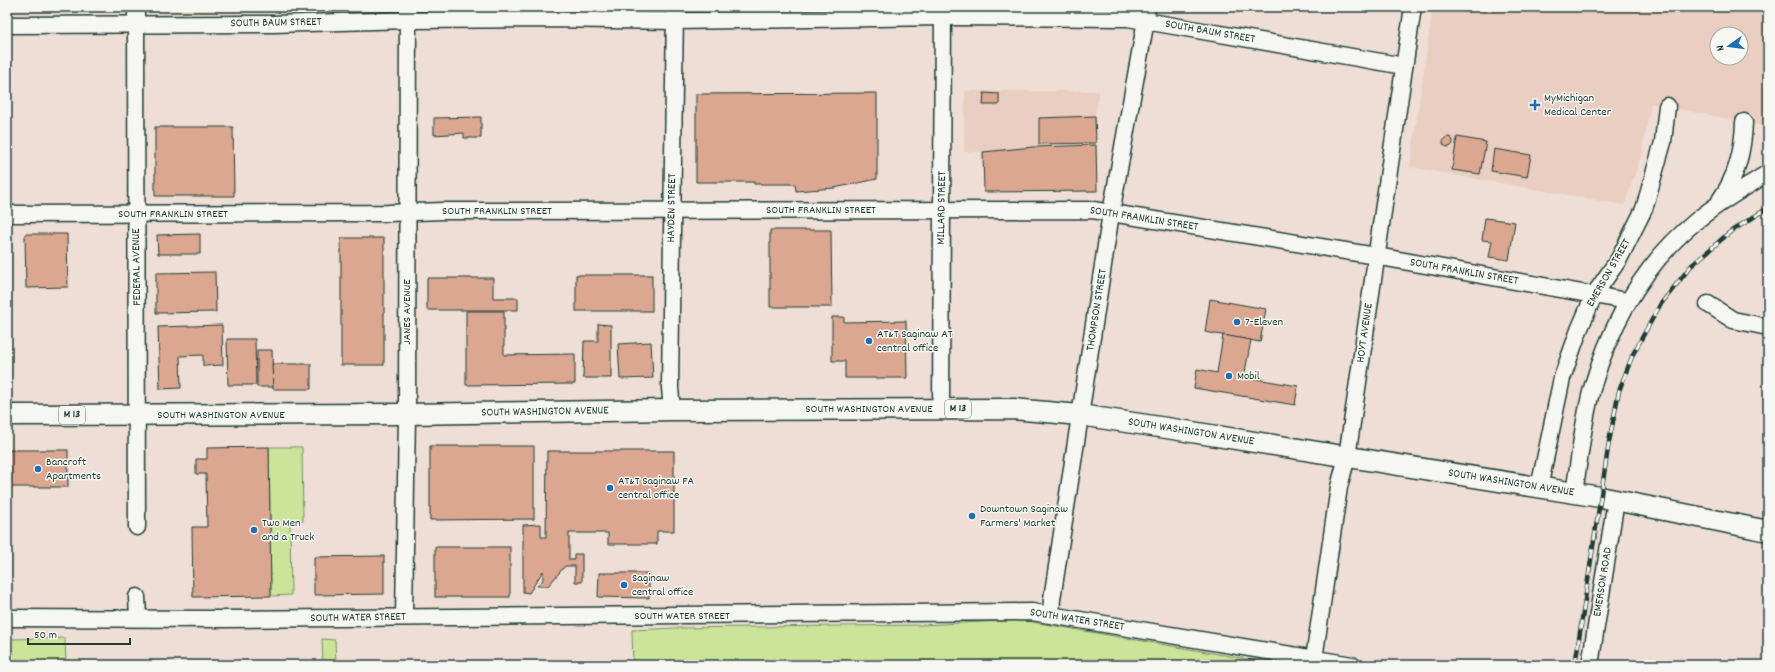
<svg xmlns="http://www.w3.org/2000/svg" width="1775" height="672" viewBox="0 0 1775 672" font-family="Dekko,sans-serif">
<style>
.built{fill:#e9cec1;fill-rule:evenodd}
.green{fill:#cbe49a;stroke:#759067}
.building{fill:#dca791;stroke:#1f3d34}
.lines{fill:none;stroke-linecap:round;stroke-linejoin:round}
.minor-casing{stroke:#1f3d34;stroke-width:19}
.major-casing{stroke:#1f3d34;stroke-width:23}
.minor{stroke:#f6f6f2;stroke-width:16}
.major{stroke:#f6f6f2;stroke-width:20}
.rail-casing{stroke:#1f3d34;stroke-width:4.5}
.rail{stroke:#f6f6f2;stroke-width:3;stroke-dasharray:9;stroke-linecap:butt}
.poi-dot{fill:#1f6fb2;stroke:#f6f6f2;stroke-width:1.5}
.labels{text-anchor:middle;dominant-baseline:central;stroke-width:3;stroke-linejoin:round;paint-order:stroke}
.shield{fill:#f6f6f2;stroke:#60746d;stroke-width:1}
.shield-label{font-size:11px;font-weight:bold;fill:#1f3d34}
.street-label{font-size:12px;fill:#1f3d34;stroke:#f6f6f2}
.poi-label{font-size:12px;fill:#1f3d34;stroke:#f6f6f2;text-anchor:start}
</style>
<rect width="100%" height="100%" fill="#eeded5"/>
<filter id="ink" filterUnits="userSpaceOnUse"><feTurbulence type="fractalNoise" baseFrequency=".025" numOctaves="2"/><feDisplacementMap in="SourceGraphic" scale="8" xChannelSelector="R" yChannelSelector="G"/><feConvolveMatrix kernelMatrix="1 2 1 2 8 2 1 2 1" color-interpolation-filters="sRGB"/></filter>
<g filter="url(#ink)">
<g class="built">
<path d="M1433,7H1768V127L1651,103L1641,156L1624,205L1410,167ZM1717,34H1741V58H1717Z"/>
<path d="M965,91H1099L1095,116L1039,118V144L1033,147L983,152H964Z"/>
</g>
<g class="green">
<path d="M269,447H302L303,521L290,522L291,595L271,596Z"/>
<path d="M1021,620L1270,663V665H633L632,630L674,628L922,625Z"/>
<path d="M65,638L66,665H7V639Z"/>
<path d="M322,639L335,640L336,665H323Z"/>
</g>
<g class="building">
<path d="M877,93V179L834,188L796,191L795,184H754V182H696V94Z"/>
<path d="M984,93L999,94V105H983Z"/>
<path d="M1095,116L1096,143L1039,144V118Z"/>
<path d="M481,117V138H464V133L434,135V118Z"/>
<path d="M155,127H233L234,196H155Z"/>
<circle cx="1448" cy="142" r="5"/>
<path d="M1457,137L1486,142L1480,174L1452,170Z"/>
<path d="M1096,145L1097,191L984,192L983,152L1033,147Z"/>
<path d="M1494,149L1531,155L1527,177L1491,171Z"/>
<path d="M1485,218L1515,222L1509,260L1489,257L1492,241L1482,240Z"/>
<path d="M770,230H831L832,307H770Z"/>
<path d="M25,234H67L68,287L26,288Z"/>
<path d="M200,234V254H158L157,235Z"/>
<rect x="341" y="238" width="43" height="127"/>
<path d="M215,272L216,312L156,313V273Z"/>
<rect x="576" y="275" width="76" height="36"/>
<path d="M427,278H493V298H518V310H427Z"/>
<path d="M1210,299L1266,309L1260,342L1205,332Z"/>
<path d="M466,311H504V355L575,354V384L466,385Z"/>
<path d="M832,317H844V322L906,321L907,378H845V361H832Z"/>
<path d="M598,324L611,325V378H583L584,341H598Z"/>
<path d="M222,325L223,365L203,366V355L180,356L181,388L160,389L158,327Z"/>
<path d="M1223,335L1251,340L1244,377L1298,386L1295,405L1194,388L1197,369L1217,373Z"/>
<path d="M227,339H255L256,385H228Z"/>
<path d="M651,342L653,378L620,379L618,344Z"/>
<path d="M257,350H272L273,387H257Z"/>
<path d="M272,364H311V389H273Z"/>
<path d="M430,446H534V519L430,520Z"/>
<path d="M269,447L271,596L193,597L192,527H207L206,474H196V459H207V448Z"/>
<rect x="7" y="450" width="61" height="37"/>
<path d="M547,451H674V531H657V544H608V533H569V560H574V554H582V582H575V566H565L548,586H537L543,580V571L529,593L523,592V525L541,524V537H546Z"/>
<rect x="435" y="547" width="75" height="50"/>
<path d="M384,556V594L314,595V557Z"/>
<path d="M599,573H649V598L598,597Z"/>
</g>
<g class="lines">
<g class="minor-casing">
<g id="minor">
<path d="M136,7L137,527"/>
<path d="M7,25L273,24L408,20L549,19L675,21L943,17L1128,18L1404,66"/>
<path d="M1720,200C1737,176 1743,151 1744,122"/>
<path d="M7,214L388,213L442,211L1093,210L1376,256L1627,301"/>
<path d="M1708,304L1733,320L1768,327"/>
<path d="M941,409L943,7"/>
<path d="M672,410L670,388L675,7"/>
<path d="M1539,488L1562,378L1579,330L1594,295L1619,259L1644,209L1663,142L1667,106"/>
<path d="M1574,493C1580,457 1583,419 1593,385C1612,321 1643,265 1695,222C1717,203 1743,189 1768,173"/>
<path d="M137,597L138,618"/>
<path d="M1051,615L1052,599L1111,213L1146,20L1147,7"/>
<path d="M404,617L407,414L408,7"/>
<path d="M7,618L221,619L1032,612L1352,665"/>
<path d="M1314,659L1339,487L1347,457L1413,7"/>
<path d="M1590,665L1616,500"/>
</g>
</g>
<g class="major-casing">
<path id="major" d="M7,415L407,414L672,410L1013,409L1080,415L1173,429L1600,497L1768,531"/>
</g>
<use href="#minor" class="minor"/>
<use href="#major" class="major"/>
<g class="rail-casing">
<path id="rail" d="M1575,665L1609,442L1619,391L1633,354L1660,305L1691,266L1730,232L1768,208"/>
</g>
<use href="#rail" class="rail"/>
</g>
</g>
<g class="poi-dot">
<path d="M1533 99h4v4h4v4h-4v4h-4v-4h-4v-4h4z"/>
<circle cx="1237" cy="322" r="4"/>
<circle cx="869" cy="341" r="4"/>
<circle cx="1229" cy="376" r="4"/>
<circle cx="38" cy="469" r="4"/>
<circle cx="610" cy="488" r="4"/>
<circle cx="972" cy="516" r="4"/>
<circle cx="254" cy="530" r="4"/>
<circle cx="624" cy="585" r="4"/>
</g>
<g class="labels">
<g class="shield">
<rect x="945" y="400" width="26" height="18" rx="3"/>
<rect x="59" y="406" width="26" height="18" rx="3"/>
</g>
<g class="shield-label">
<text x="958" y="409">M 13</text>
<text x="72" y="415">M 13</text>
</g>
<g class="street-label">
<text transform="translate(276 23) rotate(-1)">SOUTH BAUM STREET</text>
<text transform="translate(1210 32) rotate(10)">SOUTH BAUM STREET</text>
<text transform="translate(672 208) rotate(-89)">HAYDEN STREET</text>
<text transform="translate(942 208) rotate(-89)">MILLARD STREET</text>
<text x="821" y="210">SOUTH FRANKLIN STREET</text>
<text x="497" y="211">SOUTH FRANKLIN STREET</text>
<text x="173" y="214">SOUTH FRANKLIN STREET</text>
<text transform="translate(1144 219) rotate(9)">SOUTH FRANKLIN STREET</text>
<text transform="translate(137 267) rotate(-91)">FEDERAL AVENUE</text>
<text transform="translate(1464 272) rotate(10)">SOUTH FRANKLIN STREET</text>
<text transform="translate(1609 273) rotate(-60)">EMERSON STREET</text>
<text transform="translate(1097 310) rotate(-81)">THOMPSON STREET</text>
<text transform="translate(407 312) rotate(-90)">JANES AVENUE</text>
<text transform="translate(1365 333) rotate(-82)">HOYT AVENUE</text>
<text x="869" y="409">SOUTH WASHINGTON AVENUE</text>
<text transform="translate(545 412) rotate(-1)">SOUTH WASHINGTON AVENUE</text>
<text x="221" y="415">SOUTH WASHINGTON AVENUE</text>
<text transform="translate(1191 432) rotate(9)">SOUTH WASHINGTON AVENUE</text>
<text transform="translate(1511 483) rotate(9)">SOUTH WASHINGTON AVENUE</text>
<text transform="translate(1603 582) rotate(-81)">EMERSON ROAD</text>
<text x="682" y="616">SOUTH WATER STREET</text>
<text transform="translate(358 618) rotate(-1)">SOUTH WATER STREET</text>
<text transform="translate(1077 620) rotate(9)">SOUTH WATER STREET</text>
</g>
<g class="poi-label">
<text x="1544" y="98">MyMichigan<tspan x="1544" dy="14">Medical Center</tspan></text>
<text x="1245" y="322">7-Eleven</text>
<text x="877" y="334">AT&amp;T Saginaw AT<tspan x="877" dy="14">central office</tspan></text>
<text x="1237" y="376">Mobil</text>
<text x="46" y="462">Bancroft<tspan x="46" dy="14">Apartments</tspan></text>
<text x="618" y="481">AT&amp;T Saginaw FA<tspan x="618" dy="14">central office</tspan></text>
<text x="980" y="509">Downtown Saginaw<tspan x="980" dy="14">Farmers' Market</tspan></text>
<text x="262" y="523">Two Men<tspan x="262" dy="14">and a Truck</tspan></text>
<text x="632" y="578">Saginaw<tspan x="632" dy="14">central office</tspan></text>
</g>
</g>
<rect width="1775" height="672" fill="none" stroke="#f6f6f2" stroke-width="24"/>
<rect x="12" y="12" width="1751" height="648" fill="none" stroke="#1f3d34" stroke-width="1.5" filter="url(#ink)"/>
<g transform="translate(1729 46) rotate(256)"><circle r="19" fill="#f6f6f2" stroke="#a0aca6"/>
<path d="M0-3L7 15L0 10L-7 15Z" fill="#1f6fb2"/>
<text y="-6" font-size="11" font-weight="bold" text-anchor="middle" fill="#1f3d34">N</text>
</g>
<path d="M28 638v6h102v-6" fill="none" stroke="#1f3d34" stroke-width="2"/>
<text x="34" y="638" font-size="12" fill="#1f3d34" stroke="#f6f6f2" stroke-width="3" paint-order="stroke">50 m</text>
</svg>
